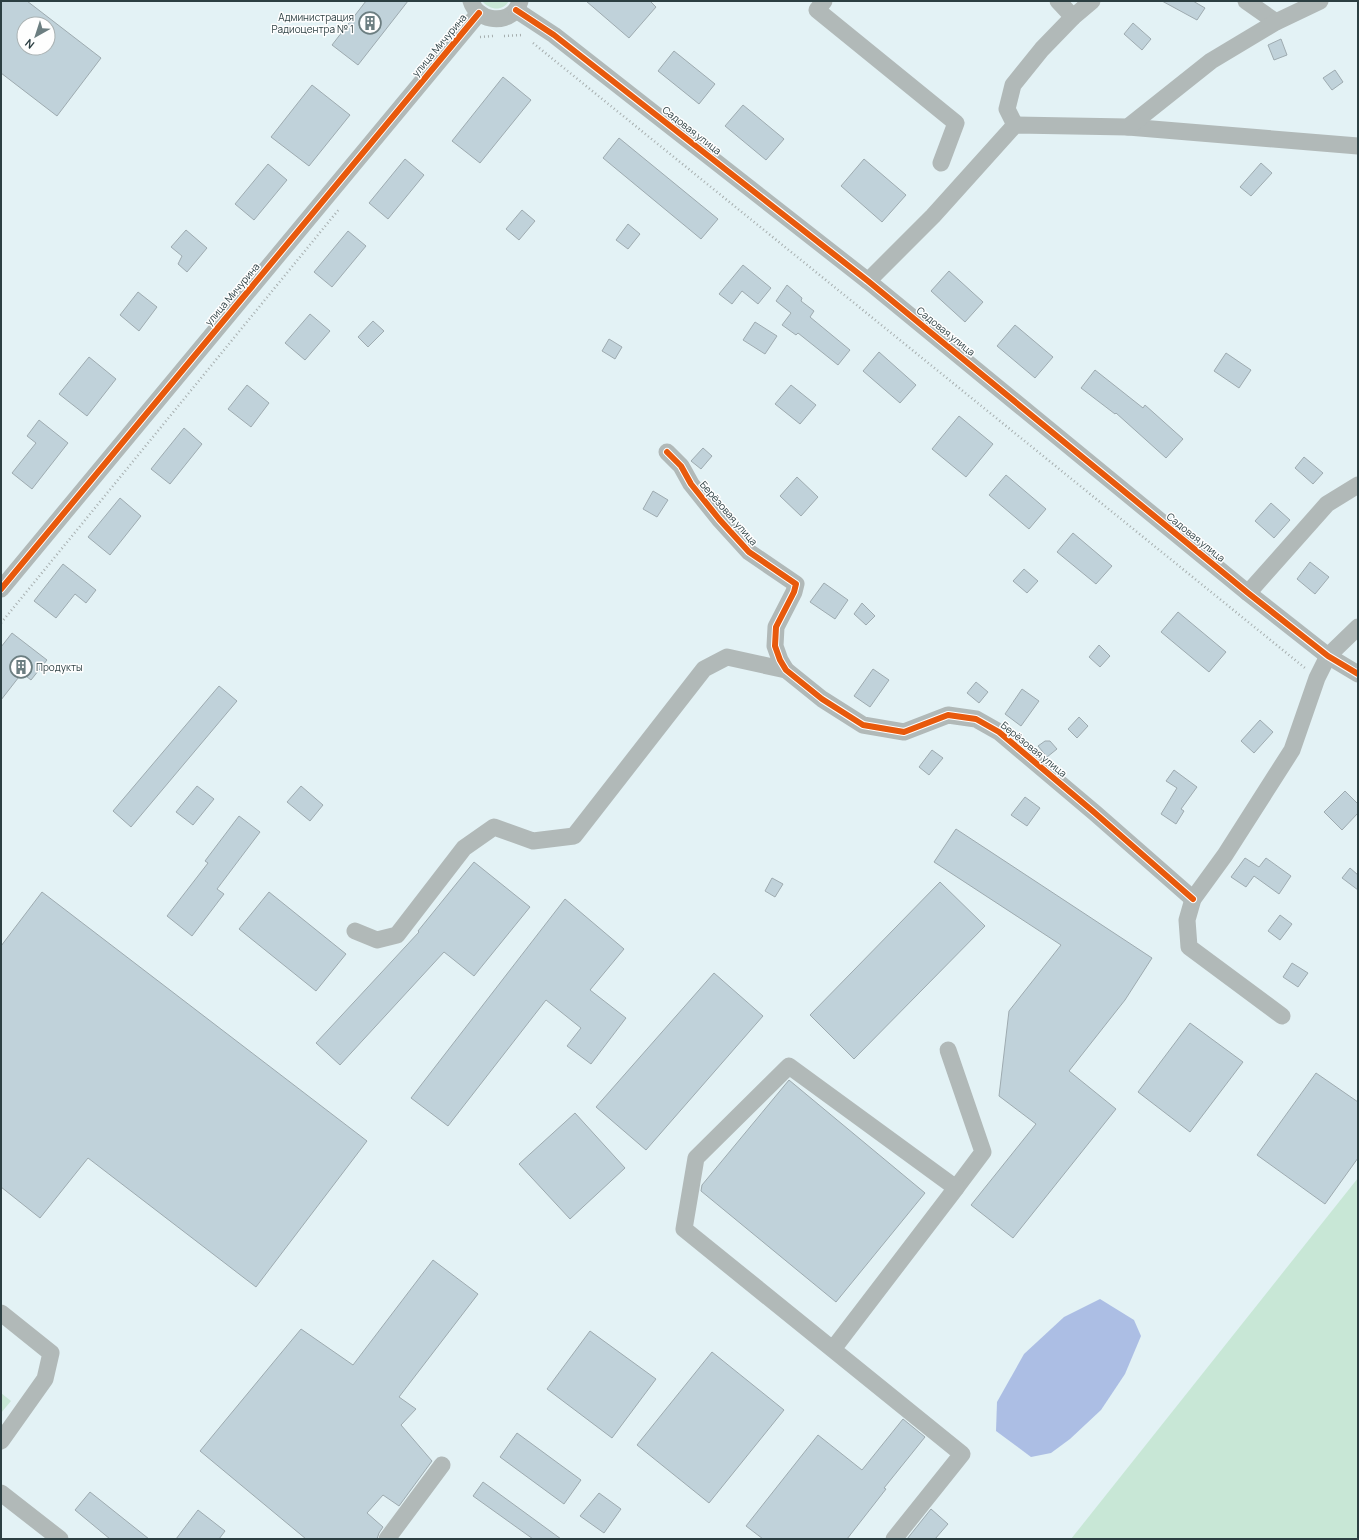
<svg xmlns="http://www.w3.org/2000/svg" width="1359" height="1540" viewBox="0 0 1359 1540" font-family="Manrope,sans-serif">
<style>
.green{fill:#c8e7d6}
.water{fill:#acbee4}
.building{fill:#c0d2da;stroke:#9eabb0;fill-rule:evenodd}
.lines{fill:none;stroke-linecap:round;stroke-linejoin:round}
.path{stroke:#a6aeae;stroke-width:2.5;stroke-dasharray:1 3;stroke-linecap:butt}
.minor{stroke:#b1b9b8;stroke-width:17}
.cycleway-casing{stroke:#fefefe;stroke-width:8}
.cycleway{stroke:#e8590c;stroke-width:6}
.labels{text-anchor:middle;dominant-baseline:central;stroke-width:3;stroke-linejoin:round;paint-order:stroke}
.poi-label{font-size:10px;fill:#2c3f42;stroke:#fefefe;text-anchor:end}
.street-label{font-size:10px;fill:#2c3f42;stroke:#fefefe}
</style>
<rect width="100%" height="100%" fill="#e3f2f5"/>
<g class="green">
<path d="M482,1H509C502,12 490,10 482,1Z"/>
<path d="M1358,1178V1539H1071Z"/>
<path d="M1,1393L11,1401L1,1413Z"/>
</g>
<path class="water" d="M1100,1299L1134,1320L1141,1336L1125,1374L1101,1410L1070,1439L1051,1453L1031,1457L996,1431L997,1402L1024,1354L1064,1317Z"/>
<g class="building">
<path d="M1,1H27L101,58L57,116L1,73ZM24,24H48V48H24Z"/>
<path d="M366,1H408L358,65L332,45Z"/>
<path d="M586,1H650L656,7L629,38Z"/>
<path d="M1162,1H1193L1205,8L1197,20Z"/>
<path d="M1133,23L1151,39L1142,50L1124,34Z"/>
<path d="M1281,39L1287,55L1274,60L1268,45Z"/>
<path d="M674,51L715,84L699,104L658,71Z"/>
<path d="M1335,70L1343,82L1332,90L1323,78Z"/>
<path d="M503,77L531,100L480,163L452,141Z"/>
<path d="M312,85L350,115L309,166L271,137Z"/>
<path d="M743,105L784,139L766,160L725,126Z"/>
<path d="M619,138L718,219L701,239L603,158Z"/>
<path d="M405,159L424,175L388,219L369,203Z"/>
<path d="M864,159L906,195L882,222L841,186Z"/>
<path d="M1261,163L1272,173L1251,196L1240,187Z"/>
<path d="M268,164L287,180L254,220L235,204Z"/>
<path d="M522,210L535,221L519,240L506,229Z"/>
<path d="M628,224L640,234L628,249L616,240Z"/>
<path d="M186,230L207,248L187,272L178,264L182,256L171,247Z"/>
<path d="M348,231L366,246L332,287L314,272Z"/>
<path d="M743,265L771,288L758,304L742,291L732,304L719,294Z"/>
<path d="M949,271L983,302L965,322L931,291Z"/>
<path d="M787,285L802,298L801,301L814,311L810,317L850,350L838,365L798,333L796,335L782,325L791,313L776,301Z"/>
<path d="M138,292L157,307L139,331L120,315Z"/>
<path d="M310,314L330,331L305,360L285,343Z"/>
<path d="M373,321L384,331L368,347L358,337Z"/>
<path d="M755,322L777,336L765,354L743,340Z"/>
<path d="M1015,325L1053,357L1035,378L997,346Z"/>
<path d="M609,339L622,347L615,359L602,351Z"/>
<path d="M879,352L916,385L900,403L863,371Z"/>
<path d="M1226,353L1251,370L1239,388L1214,371Z"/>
<path d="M89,357L116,379L87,416L59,394Z"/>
<path d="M1095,370L1143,408L1145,405L1183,439L1166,458L1116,413L1115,414L1081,388Z"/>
<path d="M247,385L269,403L251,427L228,409Z"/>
<path d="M791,385L816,405L800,424L775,404Z"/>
<path d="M959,416L993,444L966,477L932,449Z"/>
<path d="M39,420L68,443L32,489L12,473L36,443L27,436Z"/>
<path d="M184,428L202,444L170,484L151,469Z"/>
<path d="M703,448L712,456L701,469L691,461Z"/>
<path d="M1304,457L1323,473L1313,484L1295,468Z"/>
<path d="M1006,475L1046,509L1029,529L989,495Z"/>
<path d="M797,477L818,497L801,516L780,496Z"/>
<path d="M653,491L668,500L657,517L643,509Z"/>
<path d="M120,498L141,516L110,555L88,537Z"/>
<path d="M1271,503L1290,520L1274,538L1255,521Z"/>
<path d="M1073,533L1112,566L1096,584L1057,552Z"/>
<path d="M1310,562L1329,577L1315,594L1297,579Z"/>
<path d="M63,564L96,590L86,603L75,594L56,618L34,601Z"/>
<path d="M1024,569L1038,581L1027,593L1013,581Z"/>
<path d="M824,583L848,600L835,619L810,602Z"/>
<path d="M862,603L875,616L866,625L854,614Z"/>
<path d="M1178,612L1226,652L1209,672L1161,632Z"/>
<path d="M12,633L47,660L31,680L22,673L1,700V647Z"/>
<path d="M1099,645L1110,656L1100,667L1089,657Z"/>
<path d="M873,669L889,680L870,707L854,696Z"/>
<path d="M976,682L988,692L979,703L967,693Z"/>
<path d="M219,686L237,701L131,827L113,811Z"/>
<path d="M1022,689L1039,701L1021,726L1005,714Z"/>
<path d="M1079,717L1088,726L1077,738L1068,729Z"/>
<path d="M1260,720L1273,732L1254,753L1241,741Z"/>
<path d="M1045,741H1050L1057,749L1047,757L1038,746Z"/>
<path d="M932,750L943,758L929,775L919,767Z"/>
<path d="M1174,770L1197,787L1181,809L1184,811L1176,824L1161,814L1177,788L1166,781Z"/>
<path d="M197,786L214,799L193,825L176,812Z"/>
<path d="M301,786L323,805L310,821L287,802Z"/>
<path d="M1345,791L1358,804V813L1342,830L1324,812Z"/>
<path d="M1025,797L1040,808L1027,826L1011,815Z"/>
<path d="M239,816L260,832L217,889L224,894L192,936L167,916L208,863L205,861Z"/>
<path d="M956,829L1152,958L1125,1000L1069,1071L1116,1109L1013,1238L971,1205L1036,1124L999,1096L1009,1011L1061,945L934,862Z"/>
<path d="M1245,858L1259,867L1266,858L1291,876L1279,894L1254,876L1246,887L1231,877Z"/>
<path d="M474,862L530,907L474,976L444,952L340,1065L316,1043L419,932L418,931Z"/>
<path d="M1350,868L1358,875V890L1342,878Z"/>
<path d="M772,878L783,884L775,897L765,891Z"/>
<path d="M940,882L985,926L854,1059L810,1015Z"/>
<path d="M42,892L367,1141L256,1287L88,1158L40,1218L1,1187V946Z"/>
<path d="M269,892L346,954L316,991L239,929Z"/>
<path d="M565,899L624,949L590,990L626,1018L591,1064L567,1046L581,1028L546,1000L448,1126L411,1098Z"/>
<path d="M1280,915L1292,924L1280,940L1268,931Z"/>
<path d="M1292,963L1308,973L1298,987L1283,977Z"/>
<path d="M714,973L763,1016L646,1150L596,1107Z"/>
<path d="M1190,1023L1243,1062L1190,1132L1138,1092Z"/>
<path d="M1316,1073L1358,1102V1158L1325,1204L1257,1155Z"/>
<path d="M789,1080L925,1193L836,1302L701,1191L702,1185Z"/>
<path d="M575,1113L625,1168L570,1219L519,1164Z"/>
<path d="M433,1260L478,1294L399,1397L416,1409L401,1425L432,1461L399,1506L383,1495L367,1513L383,1527L379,1533L377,1539H306L200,1451L301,1329L353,1365Z"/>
<path d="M590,1331L656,1379L612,1438L547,1389Z"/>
<path d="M712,1352L784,1410L709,1503L637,1445Z"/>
<path d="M903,1419L925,1437L884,1488L886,1489L847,1539H763L746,1526L818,1435L862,1470Z"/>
<path d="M517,1433L581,1480L564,1504L500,1457Z"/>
<path d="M483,1482L561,1539H533L473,1496Z"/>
<path d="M90,1492L149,1539H110L75,1510Z"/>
<path d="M599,1493L621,1509L604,1533L580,1516Z"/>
<path d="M931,1509L948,1524L935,1539H907Z"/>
<path d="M198,1510L225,1531L219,1539H176Z"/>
</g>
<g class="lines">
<g class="path">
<path d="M504,36L523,35"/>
<path d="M480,37L493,36"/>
<path d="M533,43L1305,668"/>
<path d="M1,623L340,208"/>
</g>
<g class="minor">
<path d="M471,1C477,20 503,25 516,10C518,7 519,4 520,1"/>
<path d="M824,1L817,10L956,123L941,163"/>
<path d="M1058,1L1073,17"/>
<path d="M1246,1L1276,22"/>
<path d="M516,10L554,35L868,281L1248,593L1328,656L1358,674"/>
<path d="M1015,125L1007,109L1013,85L1042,49L1073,17L1092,1"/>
<path d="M1128,127L1358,146"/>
<path d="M868,281L933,216L1015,125L1128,127L1211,61L1276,22L1320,1"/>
<path d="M667,452L681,466L691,484L719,519L749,552L796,584L794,592L776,627L775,646L780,660L786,670L822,699L863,725L904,732L948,715L976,719L999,732L1095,813L1193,899"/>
<path d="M1,589L479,13"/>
<path d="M1248,593L1327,504L1358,485"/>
<path d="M355,931L377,940L397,935L464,848L494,827L533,841L574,836L704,669L727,657L786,670"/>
<path d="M1282,1016L1189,947L1187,920L1193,899L1225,855L1292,750L1317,678L1328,656L1358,627"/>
<path d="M948,1050L983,1152L956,1188"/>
<path d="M1,1313L51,1353L45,1379L1,1441"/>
<path d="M833,1349L956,1188L789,1066L696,1158L684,1229L962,1454L894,1539"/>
<path d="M1,1493L60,1539"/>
<path d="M387,1539L442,1465"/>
</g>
<g class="cycleway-casing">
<g id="cycleway">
<path d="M516,10L554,35L868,281L1248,593L1328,656L1358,674"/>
<path d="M667,452L681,466L691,484L719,519L749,552L796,584L794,592L776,627L775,646L780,660L786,670L822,699L863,725L904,732L948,715L976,719L999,732L1095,813L1193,899"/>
<path d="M1,589L479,13"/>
</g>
</g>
<use href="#cycleway" class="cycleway"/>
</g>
<defs>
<g id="building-ring" transform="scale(1.15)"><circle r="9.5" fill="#fefefe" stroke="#6c7e81" stroke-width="1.5"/><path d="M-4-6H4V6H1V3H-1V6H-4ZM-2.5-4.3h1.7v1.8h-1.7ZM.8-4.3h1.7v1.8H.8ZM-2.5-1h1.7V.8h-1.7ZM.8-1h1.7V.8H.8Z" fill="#6c7e81"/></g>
</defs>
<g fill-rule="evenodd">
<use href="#building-ring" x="370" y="23"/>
<use href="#building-ring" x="21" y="667"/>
</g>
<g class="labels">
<g class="poi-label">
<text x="354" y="17">Администрация<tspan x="354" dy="12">Радиоцентра № 1</tspan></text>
<text x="36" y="667" text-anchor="start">Продукты</text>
</g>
<g class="street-label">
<text transform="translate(439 45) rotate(-50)">улица Мичурина</text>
<text transform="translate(692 130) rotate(38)">Садовая улица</text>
<text transform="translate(232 294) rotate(-50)">улица Мичурина</text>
<text transform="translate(946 331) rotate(39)">Садовая улица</text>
<text transform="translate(729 513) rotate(49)">Берёзовая улица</text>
<text transform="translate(1196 537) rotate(39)">Садовая улица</text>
<text transform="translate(1034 749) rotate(39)">Берёзовая улица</text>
</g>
</g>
<rect width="1359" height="1540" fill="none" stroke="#2c3f42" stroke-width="4"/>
<g transform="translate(36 36) rotate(219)"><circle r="19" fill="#fefefe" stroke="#aab2b3"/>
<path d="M0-3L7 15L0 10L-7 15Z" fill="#6c7e81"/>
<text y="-6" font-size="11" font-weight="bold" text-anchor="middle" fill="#2c3f42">N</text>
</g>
</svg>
